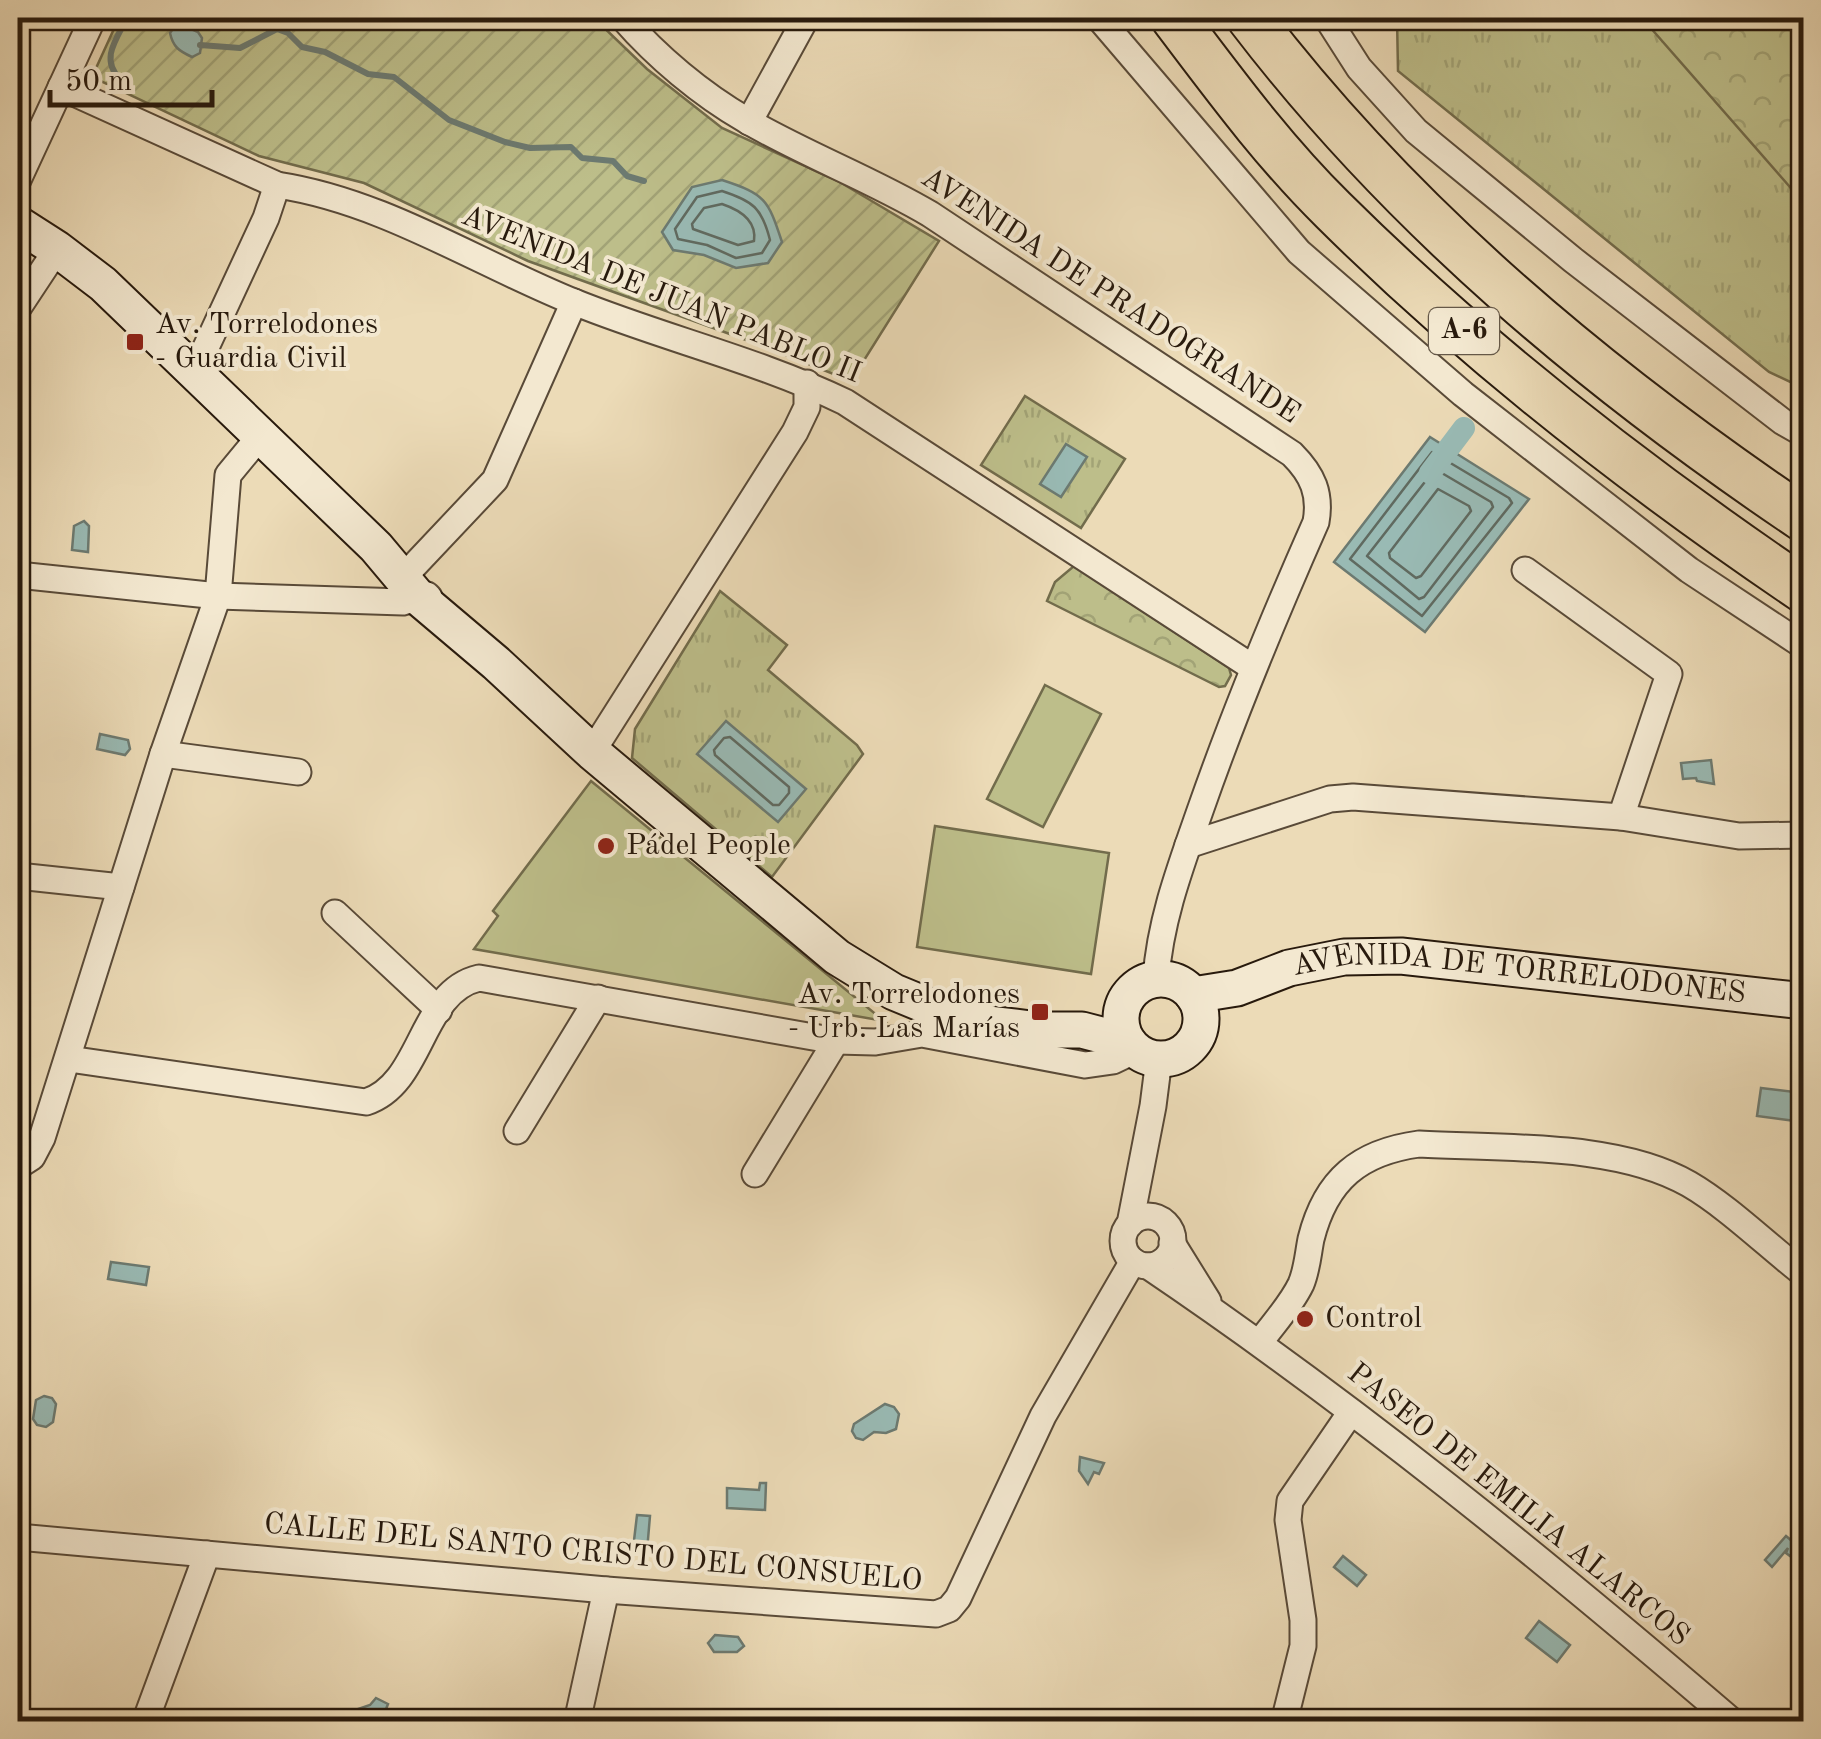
<svg xmlns="http://www.w3.org/2000/svg" width="1821" height="1739" viewBox="0 0 1821 1739" font-family="'Old Standard TT',serif">
<style>
.grass{fill:url(#grass-tufts);stroke:#726c4c;stroke-width:2.5}
.park{fill:url(#park-crowns);stroke:#726c4c;stroke-width:2.5}
.garden{fill:url(#garden-furrows);stroke:#726c4c;stroke-width:2.5}
.pitch{fill:#bdbe8a;stroke:#726c4c;stroke-width:2.5}
.water{fill:#99bab4;stroke:#6c7a71;stroke-width:2.5}
.lines{fill:none;stroke-linecap:round;stroke-linejoin:round}
.shore{stroke:#606a60;stroke-width:2.5}
.stream{stroke:#6c7a71;stroke-width:6}
.canal{stroke:#99bab4;stroke-width:22}
.minor-casing{stroke:#594a38;stroke-width:29}
.secondary-casing{stroke:#281a0d;stroke-width:39}
.motorway-casing{stroke:#281a0d;stroke-width:49}
.minor{stroke:#f3e8d0;stroke-width:25}
.secondary{stroke:#f3e8d0;stroke-width:35}
.motorway{stroke:#ecdbb7;stroke-width:45}
.poi-dot{fill:#8f2418;stroke:#f3e8d0;stroke-width:4}
.labels{text-anchor:middle;dominant-baseline:central;stroke-width:8;stroke-linejoin:round;paint-order:stroke}
.shield{fill:#f3e8d0;stroke:#655848;stroke-width:2.5}
.shield-label{font-size:28px;font-weight:bold;fill:#281a0d}
.street-label{font-size:30px;fill:#281a0d;stroke:#f3e8d0}
.poi-label{font-size:30px;fill:#281a0d;stroke:#f3e8d0;text-anchor:start}
</style>
<defs>
<pattern id="grass-tufts" width="24" height="20" patternUnits="userSpaceOnUse" patternTransform="scale(2.5)"><rect width="24" height="20" fill="#bdbe8a"/><path d="M3 7l-1-3M5 7V3M7 7l1-3M15 17l-1-3M17 17v-4M19 17l1-3" fill="none" stroke="#a2a376"/></pattern>
<pattern id="park-crowns" width="20" height="18" patternUnits="userSpaceOnUse" patternTransform="scale(2.5)"><rect width="20" height="18" fill="#bdbe8a"/><path d="M2 6a3 3 0 1 1 6 0M12 15a3 3 0 1 1 6 0" fill="none" stroke="#a2a376"/></pattern>
<pattern id="garden-furrows" width="10" height="10" patternUnits="userSpaceOnUse" patternTransform="scale(2.5)"><rect width="10" height="10" fill="#bdbe8a"/><path d="M-1 1l2-2M0 10L10 0M9 11l2-2" fill="none" stroke="#a2a376"/></pattern>
</defs>
<rect width="100%" height="100%" fill="#ecdbb7"/>
<filter id="stains"><feTurbulence type="fractalNoise" baseFrequency=".002" numOctaves="4"/><feColorMatrix values="0 0 0 0 .2 0 0 0 0 .09 0 0 0 0 .02 0 0 0 .5 -.17"/></filter>
<radialGradient id="worn" r=".72"><stop offset=".6" stop-color="#630" stop-opacity="0"/><stop offset="1" stop-color="#630" stop-opacity=".3"/></radialGradient>
<g class="grass">
<path d="M1397,18H1803V388L1769,372L1398,71Z"/>
<path d="M1025,396L1125,459L1081,528L981,465Z"/>
<path d="M720,591L787,645L768,670L857,745L863,754L772,877L632,758L635,729Z"/>
</g>
<g class="park">
<path d="M1642,18H1803V202Z"/>
<path d="M1074,566L1229,668L1231,675L1225,686L1219,687L1047,601L1055,582Z"/>
</g>
<path class="garden" d="M119,18H594L647,69L722,128L838,181L939,241L851,381L763,346L528,261L364,183L259,156L92,77Z"/>
<g class="pitch">
<path d="M1045,685L1101,714L1043,827L987,799Z"/>
<path d="M591,781L884,1021L474,949L498,916L493,911Z"/>
<path d="M935,826L1109,853L1091,974L917,947Z"/>
</g>
<g class="water">
<path d="M182,25L198,32L202,38L200,53L192,57C179,51 173,47 170,33L175,26Z"/>
<path d="M722,180C765,194 768,199 782,242L768,263L736,268L704,255L673,250L662,232L692,187Z"/>
<path d="M1430,437L1529,499L1425,632L1334,562Z"/>
<path d="M1066,444L1087,457L1061,497L1040,484Z"/>
<path d="M84,521L89,526L88,552L72,550L74,526Z"/>
<path d="M726,721L806,789L778,822L697,754Z"/>
<path d="M100,734L128,740L130,749L125,755L97,749Z"/>
<path d="M1711,760L1714,784L1697,781L1696,778L1683,779L1681,763Z"/>
<path d="M1761,1088L1803,1093V1122L1757,1116Z"/>
<path d="M111,1262L149,1267L146,1285L108,1279Z"/>
<path d="M44,1396L52,1398L56,1404L53,1422L46,1427L37,1425L33,1419L36,1400Z"/>
<path d="M885,1404L894,1407L899,1414L896,1429L886,1433L874,1432L863,1440L856,1438L852,1431L854,1424Z"/>
<path d="M1080,1457L1104,1463L1099,1474L1094,1472L1088,1484L1079,1471Z"/>
<path d="M760,1483H766L765,1510L727,1508V1488L759,1490Z"/>
<path d="M637,1515L650,1516L647,1551L633,1549Z"/>
<path d="M1786,1536L1798,1546L1790,1556L1786,1553L1788,1548L1772,1567L1765,1560Z"/>
<path d="M1343,1556L1366,1575L1357,1586L1334,1567Z"/>
<path d="M1539,1621L1570,1645L1557,1662L1526,1638Z"/>
<path d="M715,1635L738,1637L744,1646L737,1652H714L708,1643Z"/>
<path d="M376,1698L388,1704L383,1717L358,1721L355,1710L370,1705Z"/>
</g>
<g class="lines">
<g class="shore">
<path d="M722,191C753,201 762,208 770,240L762,253L736,258L707,245L678,239L675,229L697,197Z"/>
<path d="M722,204C740,210 757,220 754,241L738,245L693,229L692,224L704,208Z"/>
<path d="M1432,452L1509,498L1512,503L1422,616L1350,559Z"/>
<path d="M1435,469L1491,502L1493,507L1424,597L1419,599L1367,556Z"/>
<path d="M1438,489L1469,506L1471,511L1421,576L1416,578L1390,558L1389,553Z"/>
<path d="M730,737L789,787V793L779,805H773L715,755L714,750L724,738Z"/>
</g>
<g class="stream">
<path d="M200,45L240,48L277,29L288,33L302,47L325,52L368,74L394,77L449,120L505,142L530,148L571,147L582,158L613,161L627,176L644,181"/>
<path d="M120,79C100,59 116,40 127,18"/>
</g>
<path class="canal" d="M1430,473L1464,428"/>
<g class="minor-casing">
<g id="minor">
<path d="M623,18C657,57 701,94 746,120C806,155 871,179 930,214L1292,454C1313,475 1321,494 1316,522C1274,617 1235,711 1201,808C1181,865 1160,920 1156,979"/>
<path d="M1099,18L1299,252L1463,394L1689,570L1804,646"/>
<path d="M1327,18L1359,68L1416,131L1573,260L1783,422L1804,434"/>
<path d="M61,87L277,185C383,201 475,262 574,302C663,338 758,360 845,402L1252,667"/>
<path d="M749,122L806,18"/>
<path d="M18,180L93,18"/>
<path d="M18,308L57,249"/>
<path d="M195,371L266,218L277,185"/>
<path d="M411,569L495,480L574,302"/>
<path d="M1525,570L1669,674L1621,817"/>
<path d="M18,575L218,596L403,602L427,595L429,597"/>
<path d="M592,752L795,432L807,407V383"/>
<path d="M163,754L298,772"/>
<path d="M1188,845L1330,799L1353,797L1621,817L1739,836L1804,835"/>
<path d="M18,876L121,887"/>
<path d="M335,913L439,1010"/>
<path d="M69,1059L366,1102C424,1083 419,992 479,978L836,1041L875,1042L922,1034L1085,1065L1113,1061L1136,1050"/>
<path d="M517,1131L598,998"/>
<path d="M18,1166L32,1157L42,1138L163,754L218,596L228,475L261,435"/>
<path d="M755,1174L836,1041"/>
<circle cx="1148" cy="1241" r="25"/>
<path d="M1130,1224L1153,1106L1159,1059"/>
<path d="M1172,1243L1208,1301"/>
<path d="M1148,1266C1355,1406 1543,1559 1733,1722"/>
<path d="M1260,1342C1274,1323 1291,1305 1301,1284C1307,1270 1308,1254 1311,1239C1326,1179 1360,1152 1419,1144C1502,1149 1616,1142 1689,1184C1727,1206 1768,1246 1804,1274"/>
<path d="M18,1537L606,1590L936,1614L949,1609L958,1598L1043,1416L1133,1261"/>
<path d="M145,1722L207,1554"/>
<path d="M577,1722L606,1590"/>
<path d="M1284,1722L1303,1646V1620L1288,1520L1290,1501L1351,1412"/>
</g>
</g>
<g class="secondary-casing">
<g id="secondary">
<path d="M18,224L57,249L103,284L376,547L418,597L496,663L592,752L837,957L894,992L940,1011L981,1023L1039,1030H1082L1128,1042"/>
<circle cx="1161" cy="1019" r="40"/>
<path id="s1" d="M1193,995L1237,988L1289,968L1344,957L1401,956L1804,1001"/>
</g>
</g>
<g class="motorway-casing">
<g id="motorway">
<path d="M1174,18C1224,84 1273,151 1333,210C1476,352 1637,477 1804,590"/>
<path d="M1250,18C1402,217 1596,379 1804,519"/>
</g>
</g>
<use href="#minor" class="minor"/>
<use href="#secondary" class="secondary"/>
<use href="#motorway" class="motorway"/>
</g>
<g class="poi-dot">
<rect x="125" y="332" width="20" height="20" rx="5"/>
<circle cx="606" cy="846" r="10"/>
<rect x="1030" y="1002" width="20" height="20" rx="5"/>
<circle cx="1305" cy="1319" r="10"/>
</g>
<g class="labels">
<rect class="shield" x="1429" y="308" width="70" height="46" rx="8"/>
<g class="shield-label">
<text x="1464" y="331">A-6</text>
</g>
<g class="street-label">
<text transform="translate(661 295) rotate(22)">AVENIDA DE JUAN PABLO II</text>
<text transform="translate(1110 296) rotate(33)">AVENIDA DE PRADOGRANDE</text>
<text stroke="none"><textPath href="#s1" startOffset="332">AVENIDA DE TORRELODONES</textPath></text>
<text transform="translate(1518 1505) rotate(39)">PASEO DE EMILIA ALARCOS</text>
<text transform="translate(593 1553) rotate(5)">CALLE DEL SANTO CRISTO DEL CONSUELO</text>
</g>
<g class="poi-label">
<text x="155" y="325">Av. Torrelodones<tspan x="155" dy="34">- Guardia Civil</tspan></text>
<text x="626" y="846">Pádel People</text>
<text x="1020" y="995" text-anchor="end">Av. Torrelodones<tspan x="1020" dy="34">- Urb. Las Marías</tspan></text>
<text x="1325" y="1319">Control</text>
</g>
</g>
<rect width="1821" height="1739" fill="none" stroke="#ecdbb7" stroke-width="60"/>
<rect x="20" y="20" width="1781" height="1699" fill="none" stroke="#281a0d" stroke-width="5"/>
<rect x="30" y="30" width="1761" height="1679" fill="none" stroke="#281a0d" stroke-width="2.5"/>
<path d="M50 90v15h162v-15" fill="none" stroke="#281a0d" stroke-width="5"/>
<text x="65" y="90" font-size="30" fill="#281a0d" stroke="#f3e8d0" stroke-width="8" paint-order="stroke">50 m</text>
<rect width="100%" height="100%" filter="url(#stains)"/>
<rect width="100%" height="100%" fill="url(#worn)"/>
</svg>
